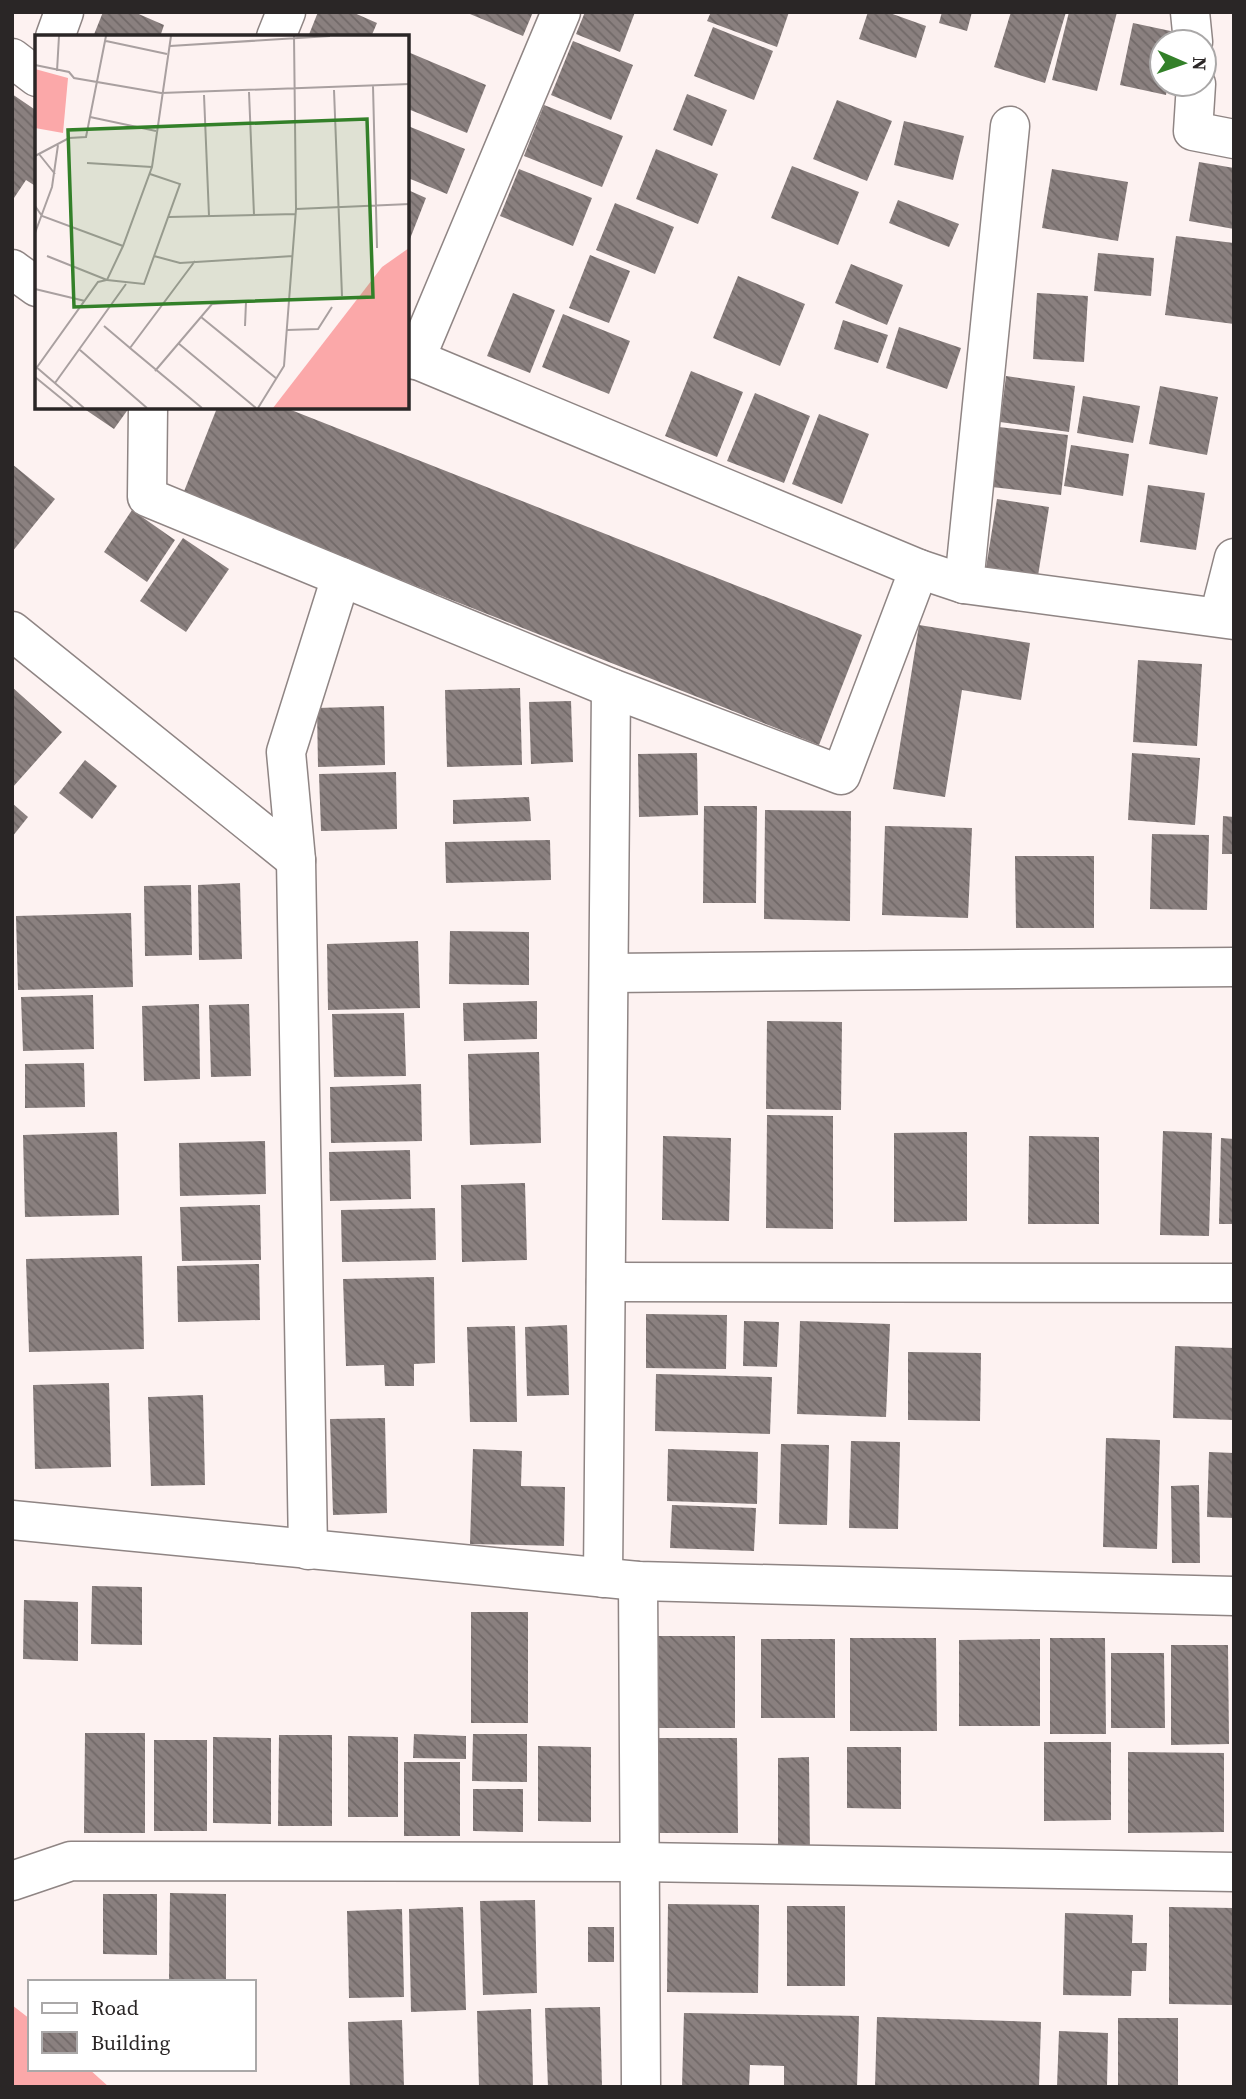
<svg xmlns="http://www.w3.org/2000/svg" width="1246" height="2099" viewBox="0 0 1246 2099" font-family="'Source Serif 4',serif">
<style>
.green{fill:#fba8a9}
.building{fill:url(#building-back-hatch)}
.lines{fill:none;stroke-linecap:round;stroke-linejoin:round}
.minor-casing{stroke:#8f8584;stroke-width:41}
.minor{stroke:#fff;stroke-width:38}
.inset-road{fill:none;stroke:#a9a0a0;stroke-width:2}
.view{fill:#338029;fill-opacity:0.15;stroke:#338029;stroke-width:3.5}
.inset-edge{fill:none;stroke:#2a2626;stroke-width:3.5}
</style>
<defs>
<pattern id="building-back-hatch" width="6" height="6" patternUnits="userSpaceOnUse" patternTransform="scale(1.75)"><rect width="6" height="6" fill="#8a807f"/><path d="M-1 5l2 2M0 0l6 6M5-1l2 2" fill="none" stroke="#716968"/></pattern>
</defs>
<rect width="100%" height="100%" fill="#fdf2f1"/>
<path class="green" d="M12,2005L30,2019V2069H89L109,2087H12Z"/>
<g class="building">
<path d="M103,12H134L164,25L160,37H93Z"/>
<path d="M318,12H352L377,23L371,37H308Z"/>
<path d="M465,12H533L523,36Z"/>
<path d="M585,12H635L620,52L576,34Z"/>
<path d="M711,12H789L777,47L707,21Z"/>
<path d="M868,12H887L926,26L916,58L859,39Z"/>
<path d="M942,12H972L967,31L939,23Z"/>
<path d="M1011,12H1066L1045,83L994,67Z"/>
<path d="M1069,12H1117L1097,91L1052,80Z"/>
<path d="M1133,23L1180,33L1178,42H1162V84H1168L1166,95L1120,85Z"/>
<path d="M713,27L773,51L754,100L694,76Z"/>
<path d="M573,41L633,65L611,120L551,95Z"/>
<path d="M408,52L486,85L467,133L408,109Z"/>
<path d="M12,94L37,111V187L26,180L12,201Z"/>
<path d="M687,94L727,110L712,146L673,130Z"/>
<path d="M837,100L892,121L867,181L813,159Z"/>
<path d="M544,105L623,136L602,187L524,156Z"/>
<path d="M904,121L964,136L953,180L894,165Z"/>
<path d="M408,126L465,149L447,194L408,178Z"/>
<path d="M656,149L718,174L698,224L636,199Z"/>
<path d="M1199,162L1234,168V229L1189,221Z"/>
<path d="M792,166L859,192L838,245L771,218Z"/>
<path d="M519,169L592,198L573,246L500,216Z"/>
<path d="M1052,169L1128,182L1118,241L1042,228Z"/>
<path d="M408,190L426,198L408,244Z"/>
<path d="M898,200L959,224L949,247L889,223Z"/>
<path d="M615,203L674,227L655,274L596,250Z"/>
<path d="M1176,236L1234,243V324L1165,315Z"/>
<path d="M1098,253L1154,258L1151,296L1094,291Z"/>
<path d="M590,255L630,271L609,323L569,308Z"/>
<path d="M851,264L903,285L887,325L835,303Z"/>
<path d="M738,276L805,304L780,366L713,338Z"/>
<path d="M513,293L555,310L530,373L487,356Z"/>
<path d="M1037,293L1088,296L1084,362L1033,359Z"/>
<path d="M563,314L630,341L609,394L542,367Z"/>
<path d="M843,320L888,335L878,363L834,349Z"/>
<path d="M899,327L961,348L947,389L886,368Z"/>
<path d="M691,371L743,392L717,457L665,436Z"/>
<path d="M1006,376L1075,386L1069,432L1000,422Z"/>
<path d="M1160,386L1218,397L1207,455L1149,444Z"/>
<path d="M755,393L810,416L784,483L727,461Z"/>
<path d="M1083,396L1140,406L1133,443L1077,433Z"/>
<path d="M83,408H129L114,429Z"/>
<path d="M217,408H286L862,635L819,745L183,494Z"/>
<path d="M819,414L869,434L842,504L792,484Z"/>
<path d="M999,427L1068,435L1061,495L992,487Z"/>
<path d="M1071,445L1129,454L1123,496L1064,486Z"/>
<path d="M12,464L55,499L12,552Z"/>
<path d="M1148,485L1205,493L1196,550L1140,542Z"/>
<path d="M997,499L1049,507L1037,582L985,574Z"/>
<path d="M132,510L175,540L147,582L104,552Z"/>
<path d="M183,538L229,569L186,632L140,601Z"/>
<path d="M919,625L1030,643L1021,700L962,690L945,797L893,789Z"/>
<path d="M1138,660L1202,664L1197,746L1133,742Z"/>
<path d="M12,687L62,732L12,788Z"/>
<path d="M520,688L522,765L447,767L445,690Z"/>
<path d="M571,701L573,762L531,764L529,702Z"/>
<path d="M384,706L385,765L318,767L317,708Z"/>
<path d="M697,753L698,815L639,817L638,754Z"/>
<path d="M1132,753L1200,758L1195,825L1128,820Z"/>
<path d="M85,760L117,786L92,819L59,793Z"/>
<path d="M396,772L397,829L321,831L319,774Z"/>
<path d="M529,797L531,821L453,824V800Z"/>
<path d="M12,803L28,817L12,837Z"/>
<path d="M704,806H757L756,903H703Z"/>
<path d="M765,810L851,811L850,921L764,919Z"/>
<path d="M1223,816L1234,817V854H1222Z"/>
<path d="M885,826L972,828L968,918L882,915Z"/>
<path d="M1152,834L1209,835L1207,910L1150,909Z"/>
<path d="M550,840L551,880L446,883L445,842Z"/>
<path d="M1015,856H1094V928H1016Z"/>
<path d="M240,883L242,959L199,960L198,885Z"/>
<path d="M191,885L192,955L145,956L144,886Z"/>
<path d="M131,913L133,987L18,990L16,916Z"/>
<path d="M450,931L529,932V985L449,984Z"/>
<path d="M418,941L420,1008L328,1010L327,944Z"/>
<path d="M93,995L94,1049L23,1051L21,997Z"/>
<path d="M537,1001V1039L464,1041L463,1003Z"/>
<path d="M199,1004L200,1079L144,1081L142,1006Z"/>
<path d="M249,1004L251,1076L211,1077L209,1005Z"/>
<path d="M404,1013L406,1076L334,1077L332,1014Z"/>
<path d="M767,1021L842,1022L841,1110L766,1109Z"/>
<path d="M539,1052L541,1143L470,1145L468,1054Z"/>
<path d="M84,1063L85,1107L25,1108V1064Z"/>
<path d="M421,1084L422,1141L331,1143L330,1087Z"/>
<path d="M767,1115L833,1116V1229L766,1228Z"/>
<path d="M1163,1131L1212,1133L1209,1236L1160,1235Z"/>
<path d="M117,1132L119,1215L25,1217L23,1135Z"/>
<path d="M967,1132V1221L894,1222V1133Z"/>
<path d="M663,1136L731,1138L729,1221L662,1220Z"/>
<path d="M1029,1136L1099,1137V1224H1028Z"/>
<path d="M1221,1138L1234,1139V1224H1219Z"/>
<path d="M265,1141L266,1194L180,1196L179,1143Z"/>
<path d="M410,1150L411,1199L330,1201L329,1152Z"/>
<path d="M525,1183L527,1260L462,1262L461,1185Z"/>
<path d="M260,1205L261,1260L182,1261L180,1207Z"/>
<path d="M435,1208L436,1260L342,1262L341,1210Z"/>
<path d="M142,1256L144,1349L29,1352L26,1259Z"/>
<path d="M259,1264L260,1320L178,1322L177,1266Z"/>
<path d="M434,1277L435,1363L414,1364V1386H385L384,1365L346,1366L343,1279Z"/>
<path d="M646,1314L727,1315L726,1369L646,1368Z"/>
<path d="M744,1321L779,1322L777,1367L743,1366Z"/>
<path d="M800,1321L890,1324L886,1417L797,1414Z"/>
<path d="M567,1325L569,1395L527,1396L525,1327Z"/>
<path d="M515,1326L517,1422H470L467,1327Z"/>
<path d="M1175,1346L1234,1348V1420L1173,1418Z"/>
<path d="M908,1352L981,1353L980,1421L908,1420Z"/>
<path d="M656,1374L772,1377L770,1434L655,1431Z"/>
<path d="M109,1383L111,1467L35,1469L33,1385Z"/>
<path d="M203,1395L205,1485L151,1486L148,1397Z"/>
<path d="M385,1418L387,1513L333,1515L330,1419Z"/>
<path d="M1106,1438L1160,1440L1157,1549L1103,1547Z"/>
<path d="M851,1441L900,1442L898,1529L849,1528Z"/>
<path d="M781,1444L829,1445L827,1525L779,1524Z"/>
<path d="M473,1449L522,1451L521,1486L565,1487L564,1546L470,1544Z"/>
<path d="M668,1449L758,1452L757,1504L667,1501Z"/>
<path d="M1209,1452L1234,1453V1518L1207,1517Z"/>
<path d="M1199,1485L1200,1563H1172L1171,1486Z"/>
<path d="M672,1505L756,1508L754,1551L670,1548Z"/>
<path d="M92,1586L142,1587V1645L91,1644Z"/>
<path d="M24,1600L78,1602V1661L23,1659Z"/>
<rect x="471" y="1612" width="57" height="111"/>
<path d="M658,1636H735V1728H659Z"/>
<path d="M850,1638H936L937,1731H850Z"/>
<path d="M1050,1638H1105L1106,1734H1050Z"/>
<rect x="761" y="1639" width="74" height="79"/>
<path d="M1040,1639V1726H959V1640Z"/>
<path d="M1171,1645H1228L1229,1744L1171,1745Z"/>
<path d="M1111,1653H1164L1165,1728H1111Z"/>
<path d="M85,1733H145V1833H84Z"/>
<path d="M414,1734L466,1736V1759L413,1758Z"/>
<path d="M473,1734H527V1782L472,1781Z"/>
<path d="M279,1735H332V1826H278Z"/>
<path d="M348,1736L398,1737V1817H348Z"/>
<path d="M213,1737L271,1738V1824L213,1823Z"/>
<path d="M655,1738H737L738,1833H656Z"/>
<rect x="154" y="1740" width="53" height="91"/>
<path d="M1044,1742H1111V1820L1044,1821Z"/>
<path d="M538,1746L591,1747V1822L538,1821Z"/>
<path d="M847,1747H901V1809L847,1808Z"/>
<path d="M1128,1752L1224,1753V1832L1128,1833Z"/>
<path d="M809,1757L810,1855H778V1758Z"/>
<rect x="404" y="1762" width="56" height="74"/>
<path d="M473,1789H523V1832L473,1831Z"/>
<path d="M170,1893L226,1894V1982H169Z"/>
<path d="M103,1894H157V1955L103,1954Z"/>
<path d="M535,1900L537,1993L483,1995L480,1901Z"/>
<path d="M668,1904L759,1905L758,1993L667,1992Z"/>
<rect x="787" y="1906" width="58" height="80"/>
<path d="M463,1907L466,2010L411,2012L409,1909Z"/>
<path d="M1169,1907L1234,1908V2005L1169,2004Z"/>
<path d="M402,1909L404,1997L349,1998L347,1911Z"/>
<path d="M1065,1913L1133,1915L1132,1943H1147L1146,1971H1132L1131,1996L1063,1995Z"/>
<rect x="588" y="1927" width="26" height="35"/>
<path d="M600,2007L602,2087H548L545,2008Z"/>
<path d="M531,2009L533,2087H479L477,2011Z"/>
<path d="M684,2013L859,2016L857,2087H784V2066L750,2065L749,2087H682Z"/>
<path d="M877,2017L1041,2022L1039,2087H875Z"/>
<rect x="1118" y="2018" width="60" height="69"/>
<path d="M402,2020L404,2087H350L348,2022Z"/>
<path d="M1059,2031L1108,2033L1107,2087H1057Z"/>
</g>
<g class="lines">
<g class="minor-casing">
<g id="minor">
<path d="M1190,12L1193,42"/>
<path d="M55,37L64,12"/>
<path d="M276,37L286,12"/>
<path d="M12,58L37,77"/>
<path d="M1196,84L1193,131L1234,139"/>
<path d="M12,269L37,287"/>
<path d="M408,356L919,569L964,584L1234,620"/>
<path d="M415,360L561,12"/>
<path d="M148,408L147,497L611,688L841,775L919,569"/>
<path d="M964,584L1010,126"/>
<path d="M1219,617L1234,558"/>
<path d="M12,631L296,860"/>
<path d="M609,973L1234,967"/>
<path d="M606,1282L1234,1283"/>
<path d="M12,1520L638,1581L1234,1596"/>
<path d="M308,1550L296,860L286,752L341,577"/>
<path d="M603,1578L611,688"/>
<path d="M638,1581L641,2087"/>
<path d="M12,1881L71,1861L639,1862L1234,1872"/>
</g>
</g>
<use href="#minor" class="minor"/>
</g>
<g transform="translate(35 35)">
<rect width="374" height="374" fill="#fdf2f1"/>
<path d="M0,34L33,43L28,98L0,93Z" fill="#fba8a9"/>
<path d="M374,213V373H238L347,232Z" fill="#fba8a9"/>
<path class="inset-road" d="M71,6L132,19M135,11L295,1M0,30L34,37L39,43L126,58L375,49M22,36L24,1M338,51L342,213M299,55L307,261M214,57L219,180M169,60L174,181M55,82L121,96M4,119L20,139M0,121L34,103L51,102L71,1M52,128L117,132M0,171L7,181L88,211M261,174L375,169M134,182L261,179M0,198L17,152L23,110M12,221L72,245L109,249L145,149L115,139M119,221L145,228L258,221M160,226L95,313L167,373M0,254L50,266M166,282L242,344M69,291L95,313M210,291L211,267M252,295L283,294L297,272M143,308L221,373M45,315L112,373M0,331L49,373M0,335L63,247L72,245L88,211L117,132L136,1M120,336L177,269L255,264M0,342L38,373M20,348L91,249M223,373L249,331L261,174L259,1"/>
<path class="view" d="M332,84L338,262L39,272L33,95Z"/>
<rect width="374" height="374" class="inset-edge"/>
</g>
<rect width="1246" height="2099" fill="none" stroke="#2a2626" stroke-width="28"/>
<rect x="28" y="1980" width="228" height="91" fill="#ffffff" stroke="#aaa8a8" stroke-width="2"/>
<rect x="42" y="2003" width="35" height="10" fill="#ffffff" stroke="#aaa8a8" stroke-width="2"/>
<text x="91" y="2015" font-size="21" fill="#2a2626">Road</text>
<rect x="42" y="2032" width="35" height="21" fill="url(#building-back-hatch)" stroke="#aaa8a8" stroke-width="2"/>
<text x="91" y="2050" font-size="21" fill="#2a2626">Building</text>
<g transform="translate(1183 63) rotate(92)"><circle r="33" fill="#ffffff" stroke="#aaa8a8" stroke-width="2"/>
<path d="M0-5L12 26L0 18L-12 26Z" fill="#338029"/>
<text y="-10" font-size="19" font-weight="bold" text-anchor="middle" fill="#2a2626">N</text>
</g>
</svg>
